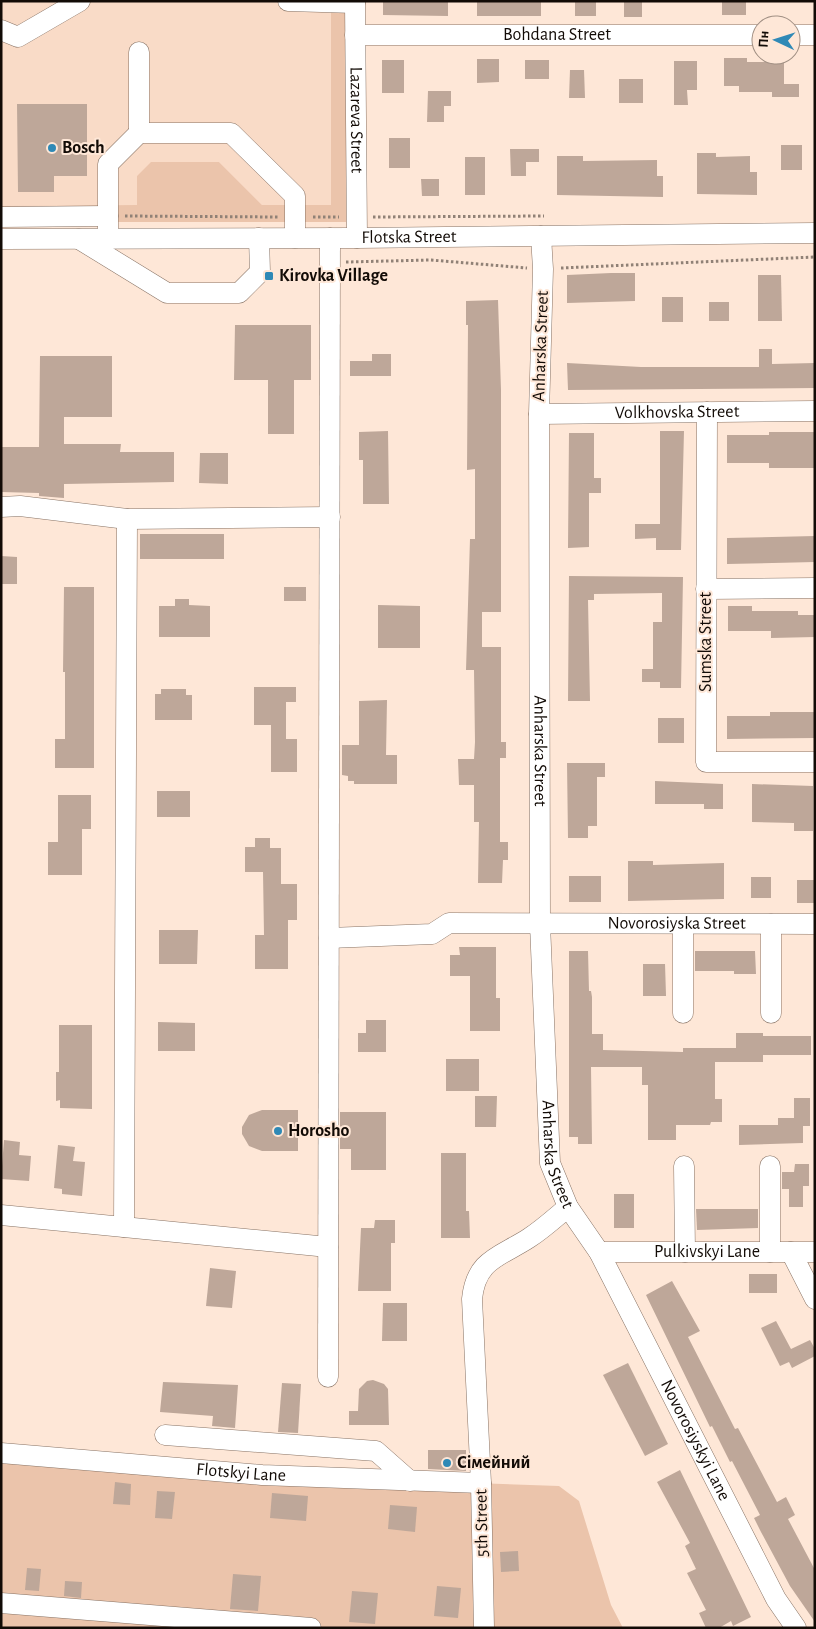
<svg xmlns="http://www.w3.org/2000/svg" width="816" height="1629" viewBox="0 0 816 1629" font-family="'Alegreya Sans',sans-serif">
<style>
.built{fill:#f9dbc7}
.green{fill:#ebc4ab}
.building{fill:#bea799}
.lines{fill:none;stroke-linecap:round;stroke-linejoin:round}
.minor-casing{stroke:#887365;stroke-width:21}
.path{stroke:#908176;stroke-width:3;stroke-dasharray:2.5 2.5;stroke-linecap:butt}
.minor{stroke:#fff;stroke-width:20}
.poi-dot{fill:#2f89b6;stroke:#fee7d7;stroke-width:2}
.labels{text-anchor:middle;dominant-baseline:central;stroke-width:4;stroke-linejoin:round;paint-order:stroke}
.street-label{font-size:18px;fill:#120b06;stroke:#fee7d7}
.poi-label{font-size:18px;font-weight:bold;fill:#120b06;stroke:#fee7d7;text-anchor:start}
</style>
<rect width="100%" height="100%" fill="#fee7d7"/>
<path class="built" d="M1,1H331L332,205H262L219,162L137,176V205L1,206Z"/>
<g class="green">
<path d="M331,1H346V222H1V206L137,205V176L151,162H219L262,205H331Z"/>
<path d="M1,1453L417,1481L559,1486L579,1501L611,1605L623,1628H1Z"/>
</g>
<g class="building">
<path d="M383,1H448V16L383,15Z"/>
<rect x="477" y="1" width="64" height="15"/>
<rect x="575" y="1" width="21" height="15"/>
<rect x="624" y="1" width="18" height="16"/>
<rect x="722" y="1" width="24" height="14"/>
<path d="M724,58H747V62H784V84H799V97H772V92H739V86H724Z"/>
<path d="M477,59H499V82L477,83Z"/>
<rect x="382" y="60" width="22" height="33"/>
<rect x="525" y="60" width="24" height="19"/>
<path d="M674,61H697V90H687L688,105H674Z"/>
<path d="M570,70H584L585,98H569Z"/>
<rect x="619" y="79" width="24" height="24"/>
<path d="M428,91H451V106H444V122H427Z"/>
<path d="M17,104H87V176H54V192H18Z"/>
<rect x="389" y="138" width="21" height="30"/>
<rect x="781" y="145" width="21" height="25"/>
<path d="M510,149H539V162H526V176H511Z"/>
<path d="M697,153H716V157L750,156V172H757V195L697,194Z"/>
<path d="M557,156H583V161L657,160V176H663V197L557,195Z"/>
<rect x="465" y="157" width="20" height="38"/>
<path d="M421,179H439V196H422Z"/>
<path d="M611,273H635V301L567,303V275Z"/>
<path d="M758,275H781L782,321H758Z"/>
<rect x="662" y="297" width="21" height="25"/>
<path d="M498,300L501,390V612H482V647H501V742H506V758H500V842H508V860H503L502,883H478L479,822H474V785H459L458,759H474L475,742L474,670H466L470,539H475V469L467,470L468,325H466V301Z"/>
<rect x="709" y="302" width="20" height="19"/>
<path d="M235,325H311V380H294V434H268V380H234Z"/>
<path d="M759,349H772V364L815,363V388L568,390L567,363L641,367H759Z"/>
<path d="M372,354H391V376H350V361H372Z"/>
<path d="M40,356H112V417H64V444H121L120,452H174V482L64,484V498L39,496V493L1,492V447H39Z"/>
<path d="M388,431L389,504H363V460H359V432Z"/>
<path d="M660,431H684L681,550H656V538L635,539V524H660Z"/>
<path d="M769,432H815V468H769V463H727V435H769Z"/>
<path d="M569,433H594V478H601V493H589V547L568,548Z"/>
<path d="M200,453H228V484L199,483Z"/>
<rect x="140" y="534" width="84" height="25"/>
<path d="M815,536V562L727,564V538Z"/>
<path d="M1,556L17,557V584H1Z"/>
<path d="M569,576L683,577L681,688H660V682H642V669H653V622H662V593L594,594V600H588L590,701H568Z"/>
<path d="M64,587H94V768H55V739H65V672H63Z"/>
<rect x="284" y="587" width="22" height="14"/>
<path d="M175,599H189V605L210,606V637H159V606H175Z"/>
<path d="M378,605L420,606V648H378Z"/>
<path d="M728,606H752V611H798V615H815V637L771,638V631H728Z"/>
<path d="M254,687H296V702H286V739H297V772H271V725H254Z"/>
<path d="M161,689H186V695H192V720H155V694H161Z"/>
<path d="M387,700L386,755H397V784H354V781H348V776L342,775V745H359V701Z"/>
<path d="M770,712H815V738L727,739V716H770Z"/>
<rect x="658" y="718" width="26" height="25"/>
<path d="M567,763H605V777H597V826H588V838H568Z"/>
<path d="M655,781L723,784V809H704V804H655Z"/>
<path d="M752,784L813,786V831H794V823L752,822Z"/>
<rect x="157" y="791" width="33" height="26"/>
<path d="M58,795H91V829H82V875H48V842H58Z"/>
<path d="M255,838H270V848H281V884H297V920H288V969H255V935H264L263,872H245V847H255Z"/>
<path d="M628,861H653V865L724,863V899L628,901Z"/>
<rect x="569" y="876" width="32" height="26"/>
<rect x="751" y="877" width="20" height="21"/>
<rect x="797" y="880" width="18" height="23"/>
<path d="M159,930H198L197,964H159Z"/>
<path d="M459,947H496V998H500V1031H470V976H450V955H460Z"/>
<path d="M569,951H588L589,991H591L592,997V1034H603V1050L683,1052V1048H736V1033H763V1036H811V1055H763V1062H715V1099H722V1122H711L710,1125H676V1140H648V1085H642V1067H591L592,1144H578V1137H569Z"/>
<path d="M695,951H755L756,974H734V971H695Z"/>
<path d="M643,964H665L666,996H643Z"/>
<path d="M366,1020H386V1052H358V1033H366Z"/>
<path d="M158,1022L195,1023V1051H158Z"/>
<path d="M59,1025H92V1109L60,1108V1100L56,1101V1072H59Z"/>
<rect x="446" y="1059" width="33" height="32"/>
<path d="M475,1096H497L496,1127H475Z"/>
<path d="M794,1098H810V1126H803V1143L739,1145V1125H778V1118H794Z"/>
<path d="M262,1110H298V1151H262L249,1146L242,1134V1127L249,1115Z"/>
<path d="M340,1112H386V1170H351V1149H340Z"/>
<path d="M4,1140L20,1142L19,1155L31,1156L29,1181L1,1179Z"/>
<path d="M58,1145L75,1147L73,1161L85,1162L82,1196L62,1194V1189L54,1188Z"/>
<path d="M441,1153H466V1211H469L470,1238H441Z"/>
<path d="M795,1164H809V1186H803V1207H789V1189H782V1172H794Z"/>
<rect x="614" y="1194" width="20" height="34"/>
<path d="M696,1209H758V1228L697,1230Z"/>
<path d="M375,1220H395V1243H391V1291H358L361,1228H374Z"/>
<path d="M210,1268L236,1271L232,1308L206,1306Z"/>
<rect x="749" y="1274" width="28" height="19"/>
<path d="M672,1281L700,1331L688,1337L735,1429L738,1428L777,1502L786,1497L795,1515L788,1519L815,1570V1622L790,1586L761,1532L754,1518L760,1515L732,1461L730,1462L712,1426L710,1427L646,1295Z"/>
<path d="M383,1303H407V1341H382Z"/>
<path d="M776,1321L791,1349L810,1340L815,1349V1356L792,1368L789,1362L780,1366L761,1328Z"/>
<path d="M628,1363L668,1444L645,1456L603,1375Z"/>
<path d="M373,1380L384,1384L388,1389L389,1425H349V1411H358L359,1389L367,1381Z"/>
<path d="M163,1382L238,1385L235,1428L212,1426L213,1416L160,1412Z"/>
<path d="M282,1383L301,1384L298,1433L278,1432Z"/>
<path d="M428,1450H466V1471L428,1469Z"/>
<path d="M680,1470L751,1617L733,1626L731,1621L719,1628H706L699,1613L706,1610L687,1573L696,1569L685,1546L690,1543L657,1482Z"/>
<path d="M115,1482L131,1484L130,1505L113,1504Z"/>
<path d="M157,1491L175,1492L172,1519L155,1518Z"/>
<path d="M272,1493L308,1496L306,1521L270,1518Z"/>
<path d="M390,1505L417,1507L415,1532L388,1529Z"/>
<path d="M518,1551L519,1571L501,1572L500,1552Z"/>
<path d="M27,1568L41,1569L39,1591L25,1590Z"/>
<path d="M233,1574L261,1576L258,1611L230,1609Z"/>
<path d="M65,1581L82,1582L81,1598L64,1596Z"/>
<path d="M437,1586L461,1588L458,1618L434,1616Z"/>
<path d="M352,1591L378,1593L375,1624L349,1622Z"/>
</g>
<g class="lines">
<g class="minor-casing">
<g id="minor">
<path d="M288,1L355,3"/>
<path id="s1" d="M355,1L357,238"/>
<path d="M1,30L18,37L80,1"/>
<path id="s2" d="M355,35H761"/>
<path d="M791,35H815"/>
<path d="M139,52V133"/>
<path d="M1,217L108,216"/>
<path id="s3" d="M541,236L543,269L539,414L540,924L550,1163L568,1207L599,1252L776,1599L796,1628"/>
<path id="s4" d="M1,239L357,238L815,233"/>
<path d="M79,239L167,293H239L260,272L259,238"/>
<path d="M108,239V164L139,133H231L295,196V238"/>
<path d="M707,412L706,762H815"/>
<path id="s5" d="M539,414L815,411"/>
<path d="M1,507L20,506L127,519L330,517"/>
<path d="M706,589L815,588"/>
<path d="M683,924V1013"/>
<path d="M771,924V1013"/>
<path id="s6" d="M329,938L432,934L449,923L815,924"/>
<path d="M684,1166L685,1252"/>
<path d="M770,1166V1252"/>
<path d="M1,1215L328,1247"/>
<path d="M124,1227L127,519"/>
<path id="s7" d="M599,1252H815"/>
<path d="M791,1252L815,1299"/>
<path d="M328,1377L330,238"/>
<path d="M165,1435L376,1451L410,1481"/>
<path id="s8" d="M1,1453L262,1475L481,1483"/>
<path d="M1,1603L311,1628"/>
<path d="M484,1628L481,1483L472,1299C476,1259 500,1257 529,1238C543,1229 556,1217 568,1207"/>
</g>
</g>
<g class="path">
<path d="M125,216L279,217"/>
<path d="M313,217H339"/>
<path d="M373,217L544,216"/>
<path d="M346,262L431,260L527,268"/>
<path d="M561,268L815,257"/>
</g>
<use href="#minor" class="minor"/>
</g>
<g class="poi-dot">
<circle cx="52" cy="148" r="5"/>
<rect x="264" y="271" width="10" height="10" rx="2.5"/>
<circle cx="278" cy="1131" r="5"/>
<circle cx="447" cy="1463" r="5"/>
</g>
<g class="labels">
<g class="street-label">
<text stroke="none"><textPath href="#s2" startOffset="202">Bohdana Street</textPath></text>
<text stroke="none"><textPath href="#s1" startOffset="119">Lazareva Street</textPath></text>
<text stroke="none"><textPath href="#s4" startOffset="408">Flotska Street</textPath></text>
<text transform="translate(541 346) rotate(-88)">Anharska Street</text>
<text stroke="none"><textPath href="#s5" startOffset="138">Volkhovska Street</textPath></text>
<text transform="translate(706 642) rotate(-90)">Sumska Street</text>
<text stroke="none"><textPath href="#s3" startOffset="515">Anharska Street</textPath></text>
<text stroke="none"><textPath href="#s6" startOffset="351">Novorosiyska Street</textPath></text>
<text stroke="none"><textPath href="#s3" startOffset="920">Anharska Street</textPath></text>
<text stroke="none"><textPath href="#s7" startOffset="108">Pulkivskyi Lane</textPath></text>
<text stroke="none"><textPath href="#s3" startOffset="1241">Novorosiyskyi Lane</textPath></text>
<text stroke="none"><textPath href="#s8" startOffset="241">Flotskyi Lane</textPath></text>
<text transform="translate(482 1523) rotate(-91)">5th Street</text>
</g>
<g class="poi-label">
<text x="62" y="148">Bosch</text>
<text x="279" y="276">Kirovka Village</text>
<text x="288" y="1131">Horosho</text>
<text x="457" y="1463">Сімейний</text>
</g>
</g>
<rect width="816" height="1629" fill="none" stroke="#120b06" stroke-width="5"/>
<g transform="translate(776 40) rotate(274)"><circle r="24" fill="#fee7d7" stroke="#a08f83"/>
<path d="M0-4L9 19L0 12L-9 19Z" fill="#2f89b6"/>
<text y="-8" font-size="14" font-weight="bold" text-anchor="middle" fill="#120b06">Пн</text>
</g>
</svg>
